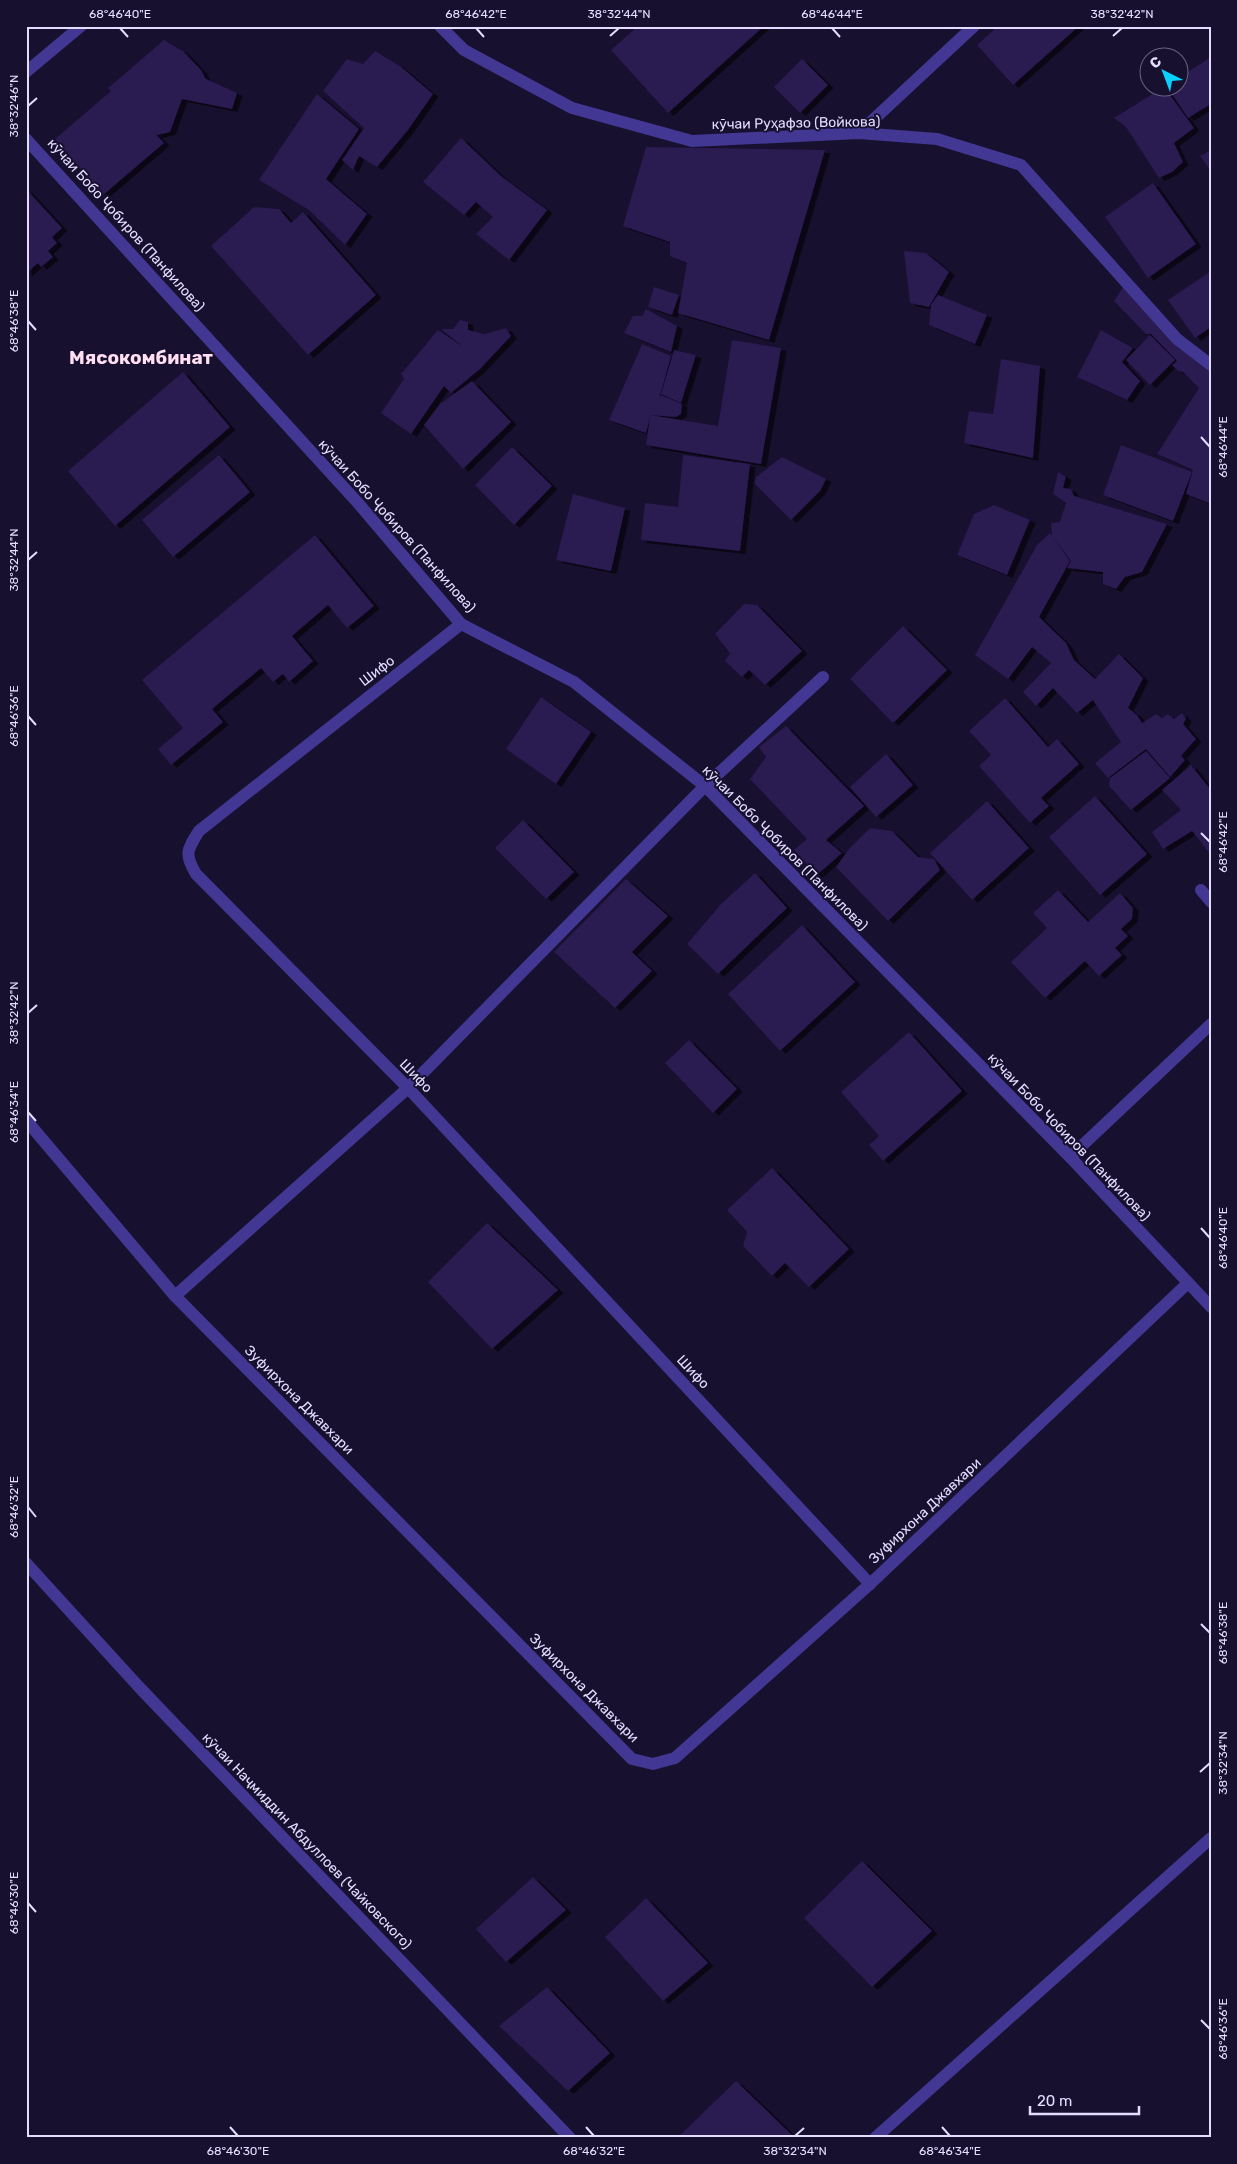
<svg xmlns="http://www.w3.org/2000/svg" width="1237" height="2164" viewBox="0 0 1237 2164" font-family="Rubik,sans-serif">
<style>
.building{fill:#2a1a51;filter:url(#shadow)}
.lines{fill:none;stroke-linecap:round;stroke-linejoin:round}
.street{stroke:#423792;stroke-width:12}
.ticks{fill:none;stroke:#e4ddff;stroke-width:2}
.labels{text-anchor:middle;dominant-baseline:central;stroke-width:4;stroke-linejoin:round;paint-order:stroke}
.street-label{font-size:14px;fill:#e4ddff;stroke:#18102f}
.district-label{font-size:19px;font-weight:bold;fill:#ffdff1;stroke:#18102f}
.neatline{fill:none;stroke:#e4ddff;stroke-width:2}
.ticks-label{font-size:12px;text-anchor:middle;fill:#e4ddff}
</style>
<defs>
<filter id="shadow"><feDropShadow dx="5.5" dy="3" stdDeviation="0" flood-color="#0009"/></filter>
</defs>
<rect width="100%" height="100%" fill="#18102f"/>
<g class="building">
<path d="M638,26H764L668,113L611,50Z"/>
<path d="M998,26H1079L1013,85L977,45Z"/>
<path d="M164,40L183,51L201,70L206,79L237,93L232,109L182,99L170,132L157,135L153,131L164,143L103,195L55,139L111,91L108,88Z"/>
<path d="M375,51L400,66L433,94L408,130L377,167L359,156L353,170L342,160L364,128L323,91L347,59L363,64Z"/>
<path d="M1211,57V104L1188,118L1168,88H1180V77Z"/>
<path d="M802,59L828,85L800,113L774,87Z"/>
<path d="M1162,88H1165L1194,128L1174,143L1183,162L1172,172L1159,178L1126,127L1114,118Z"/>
<path d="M317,94L359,129L326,179L367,214L345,245L309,210L259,180Z"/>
<path d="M461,138L501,176L547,210L509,260L476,234L493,217L476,202L464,215L423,182Z"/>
<path d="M646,147L825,150L769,340L678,313L687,263L670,256V242L623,226Z"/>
<path d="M1211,150V171L1200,156Z"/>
<path d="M1153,183L1196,244L1148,278L1105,217Z"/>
<path d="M26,189L62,228L52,237L57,243L48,251L53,257L41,267L38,263L26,274Z"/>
<path d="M254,207L279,209L291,223L303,212L376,295L308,355L211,246Z"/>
<path d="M904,251L926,253L949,272L929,307L910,303Z"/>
<path d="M1211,271V327L1195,338L1168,300Z"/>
<path d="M654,287L679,295L672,315L648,307Z"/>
<path d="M1123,287L1211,371V504L1186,494L1193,470L1157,454L1199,388L1183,372L1178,371L1172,365L1177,361L1151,334H1146L1114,301Z"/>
<path d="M938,295L987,315L975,344L929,325L931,305Z"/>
<path d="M646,309L677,326L671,352L624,333L633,316H642Z"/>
<path d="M460,320L468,322V330L484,334L506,328L511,336L480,369L451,393L444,386L411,434L381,413L404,379L401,374L438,330L462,346L441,329H453Z"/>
<path d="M1101,330L1133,348L1122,362L1140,381L1127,400L1077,377Z"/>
<path d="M1150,335L1175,360L1150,385L1126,360Z"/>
<path d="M732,340L781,348L761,464L646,445L650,417L646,433L609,420L642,344L671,356L659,399L661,395L682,404L681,414L676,417L650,415L718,426Z"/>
<path d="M674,350L696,355L681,403L661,394Z"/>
<path d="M1001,359L1040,366L1033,458L964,443L969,411L993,414Z"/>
<path d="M183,372L230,427L115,526L68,471Z"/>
<path d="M472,381L511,422L463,469L424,425L440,404Z"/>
<path d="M1121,445L1192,472L1173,521L1103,495Z"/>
<path d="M512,447L552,486L514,525L475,485Z"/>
<path d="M219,455L250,492L173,557L142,520Z"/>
<path d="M683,455L750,464L740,551L641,540L645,503L678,507Z"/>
<path d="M782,457L826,479L820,491L791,520L755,484L756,477Z"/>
<path d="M1058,472L1066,477L1063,488L1071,489L1074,496L1167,524L1142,572L1125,577L1116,589L1103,584V572L1067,568L1071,561L1052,536L1070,561L1039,617L1066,643L1074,660L1095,679L1119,654L1143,678L1128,708L1137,715L1142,723L1156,714L1162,718L1168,714L1174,719L1182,713L1186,719L1183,724L1196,739L1181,756L1185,760L1170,777L1146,749L1108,778L1095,763L1121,742L1093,700L1077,713L1053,688L1036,706L1023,692L1051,663L1032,647L1008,679L975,655L1037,545L1050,533L1052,535L1051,523L1060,522L1066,503L1053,494Z"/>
<path d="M573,494L625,508L611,571L556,560Z"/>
<path d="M994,505L1030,520L1007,575L957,555L974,514Z"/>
<path d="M315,535L374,606L347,628L328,605L292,636L313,661L289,682L283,674L273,682L261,668L212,709L223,722L171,765L158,749L183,728L142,680Z"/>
<path d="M744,604L757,605L802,651L765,685L749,670L742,677L725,661L730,653L715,634Z"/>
<path d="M903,626L947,670L893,723L850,679Z"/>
<path d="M541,697L591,732L556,784L506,749Z"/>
<path d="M1005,698L1048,747L1057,739L1079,764L1041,798L1049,806L1030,823L979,766L991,755L969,731Z"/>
<path d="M786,726L864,806L826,840L842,853L817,875L794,850L807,839L750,779L766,757L759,747Z"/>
<path d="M1146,751L1170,778L1131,810L1109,786L1110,778Z"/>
<path d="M886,754L913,785L876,817L850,787Z"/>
<path d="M1191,765L1211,790V855L1192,831L1163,849L1152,832L1181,810L1162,790Z"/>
<path d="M1095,796L1147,854L1100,895L1049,837Z"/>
<path d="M987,801L1029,848L972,900L930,853Z"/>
<path d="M523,820L574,872L546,899L495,848Z"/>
<path d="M870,828L892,831L918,857L934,859L940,870L888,921L836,867L849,849Z"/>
<path d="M755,873L787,908L718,974L687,944L721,904Z"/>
<path d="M626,879L668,916L632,952L652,971L615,1008L554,952Z"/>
<path d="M1058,890L1088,922L1120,893L1133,908L1132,919L1121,929L1128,936L1115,948L1122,955L1099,976L1085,961L1045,998L1011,962L1047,928L1033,913Z"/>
<path d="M802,925L855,982L780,1051L728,994Z"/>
<path d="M909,1032L962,1091L883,1161L869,1145L879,1136L841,1092Z"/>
<path d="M689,1040L737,1089L713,1113L665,1063Z"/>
<path d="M772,1168L849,1249L809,1287L785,1263L772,1276L743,1246L747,1232L727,1210Z"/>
<path d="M487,1223L558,1290L492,1349L428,1282Z"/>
<path d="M862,1861L932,1931L872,1987L804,1918Z"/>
<path d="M533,1877L566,1910L506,1962L476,1929Z"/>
<path d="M646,1898L708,1963L663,2001L605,1937Z"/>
<path d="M547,1987L610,2053L568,2091L499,2026Z"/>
<path d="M736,2081L795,2138H677Z"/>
</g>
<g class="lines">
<g class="street">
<path d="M440,26L464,50L572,108L692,141L859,133L937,139L1021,165L1177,339L1211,365"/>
<path d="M26,72L81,26"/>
<path d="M859,133L974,26"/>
<path d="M26,139L358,503L461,624L574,682L705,786L1070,1157L1211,1307"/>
<path d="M461,624L199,831C187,850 184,854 196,874L408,1088L870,1584"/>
<path d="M1201,890L1211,902"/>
<path d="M26,1120L175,1296L632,1759L653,1764L675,1758L870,1584L1188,1283"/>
<path d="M1070,1157L1211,1024"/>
<path d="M175,1296L408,1088L705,786L823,677"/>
<path d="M26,1563L139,1687L570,2138"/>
<path d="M875,2138L1211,1838"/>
</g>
</g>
<path class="ticks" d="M120,28L128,37M476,28L484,37M832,28L840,37M610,36L619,28M1113,36L1122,28M28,106L37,98M28,321L36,330M1201,437L1210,447M28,560L37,552M28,716L36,725M1201,833L1210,842M28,1013L37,1005M28,1112L36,1121M1201,1228L1210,1238M28,1507L36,1517M1201,1624L1210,1633M1200,1772L1210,1763M28,1903L36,1912M1201,2020L1210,2029M230,2127L238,2136M586,2127L594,2136M942,2127L950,2136M795,2136L804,2128"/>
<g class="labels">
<g class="street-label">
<text transform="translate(796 123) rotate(-1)">кӯчаи Руҳафзо (Войкова)</text>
<text transform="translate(126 225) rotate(48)">кӯчаи Бобо Ҷобиров (Панфилова)</text>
<text transform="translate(397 526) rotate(48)">кӯчаи Бобо Ҷобиров (Панфилова)</text>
<text transform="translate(377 671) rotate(-38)">Шифо</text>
<text transform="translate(785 848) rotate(45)">кӯчаи Бобо Ҷобиров (Панфилова)</text>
<text transform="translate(416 1076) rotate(46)">Шифо</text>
<text transform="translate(1069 1137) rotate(46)">кӯчаи Бобо Ҷобиров (Панфилова)</text>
<text transform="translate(693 1372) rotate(47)">Шифо</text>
<text transform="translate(299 1400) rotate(45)">Зуфирхона Джавхари</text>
<text transform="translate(925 1511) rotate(-43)">Зуфирхона Джавхари</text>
<text transform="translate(584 1688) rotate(45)">Зуфирхона Джавхари</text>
<text transform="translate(307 1841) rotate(46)">кӯчаи Наҷмиддин Абдуллоев (Чайковского)</text>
</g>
<g class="district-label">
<text x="141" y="357">Мясокомбинат</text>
</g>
</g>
<rect width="1237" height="2164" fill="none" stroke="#18102f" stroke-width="55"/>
<g transform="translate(1164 72) rotate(318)"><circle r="24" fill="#18102f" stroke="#6a6282"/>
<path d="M0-4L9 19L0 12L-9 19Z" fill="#09d0ff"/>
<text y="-8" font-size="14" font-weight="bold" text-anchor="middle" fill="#e4ddff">С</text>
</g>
<path d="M1030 2106v8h109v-8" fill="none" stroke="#e4ddff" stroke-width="2.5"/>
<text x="1037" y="2106" font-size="15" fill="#e4ddff" stroke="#18102f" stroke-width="4" paint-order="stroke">20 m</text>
<rect x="28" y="28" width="1182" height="2108" class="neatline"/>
<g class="ticks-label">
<text x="120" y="18">68°46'40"E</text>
<text x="476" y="18">68°46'42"E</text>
<text x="619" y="18">38°32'44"N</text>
<text x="832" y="18">68°46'44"E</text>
<text x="1122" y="18">38°32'42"N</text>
<text transform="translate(14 106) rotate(-90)" y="4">38°32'46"N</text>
<text transform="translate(14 321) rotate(-90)" y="4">68°46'38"E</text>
<text transform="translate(1223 447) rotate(-90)" y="4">68°46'44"E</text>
<text transform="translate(14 560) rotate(-90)" y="4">38°32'44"N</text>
<text transform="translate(14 716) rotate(-90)" y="4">68°46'36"E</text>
<text transform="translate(1223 842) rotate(-90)" y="4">68°46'42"E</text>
<text transform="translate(14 1013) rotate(-90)" y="4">38°32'42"N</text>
<text transform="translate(14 1112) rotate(-90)" y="4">68°46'34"E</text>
<text transform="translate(1223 1238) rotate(-90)" y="4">68°46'40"E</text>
<text transform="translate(14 1507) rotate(-90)" y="4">68°46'32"E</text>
<text transform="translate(1223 1633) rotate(-90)" y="4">68°46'38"E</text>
<text transform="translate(1223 1763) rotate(-90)" y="4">38°32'34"N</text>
<text transform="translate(14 1903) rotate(-90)" y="4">68°46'30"E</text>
<text transform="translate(1223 2029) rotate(-90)" y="4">68°46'36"E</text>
<text x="238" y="2155">68°46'30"E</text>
<text x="594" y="2155">68°46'32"E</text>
<text x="795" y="2155">38°32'34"N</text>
<text x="950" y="2155">68°46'34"E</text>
</g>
</svg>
